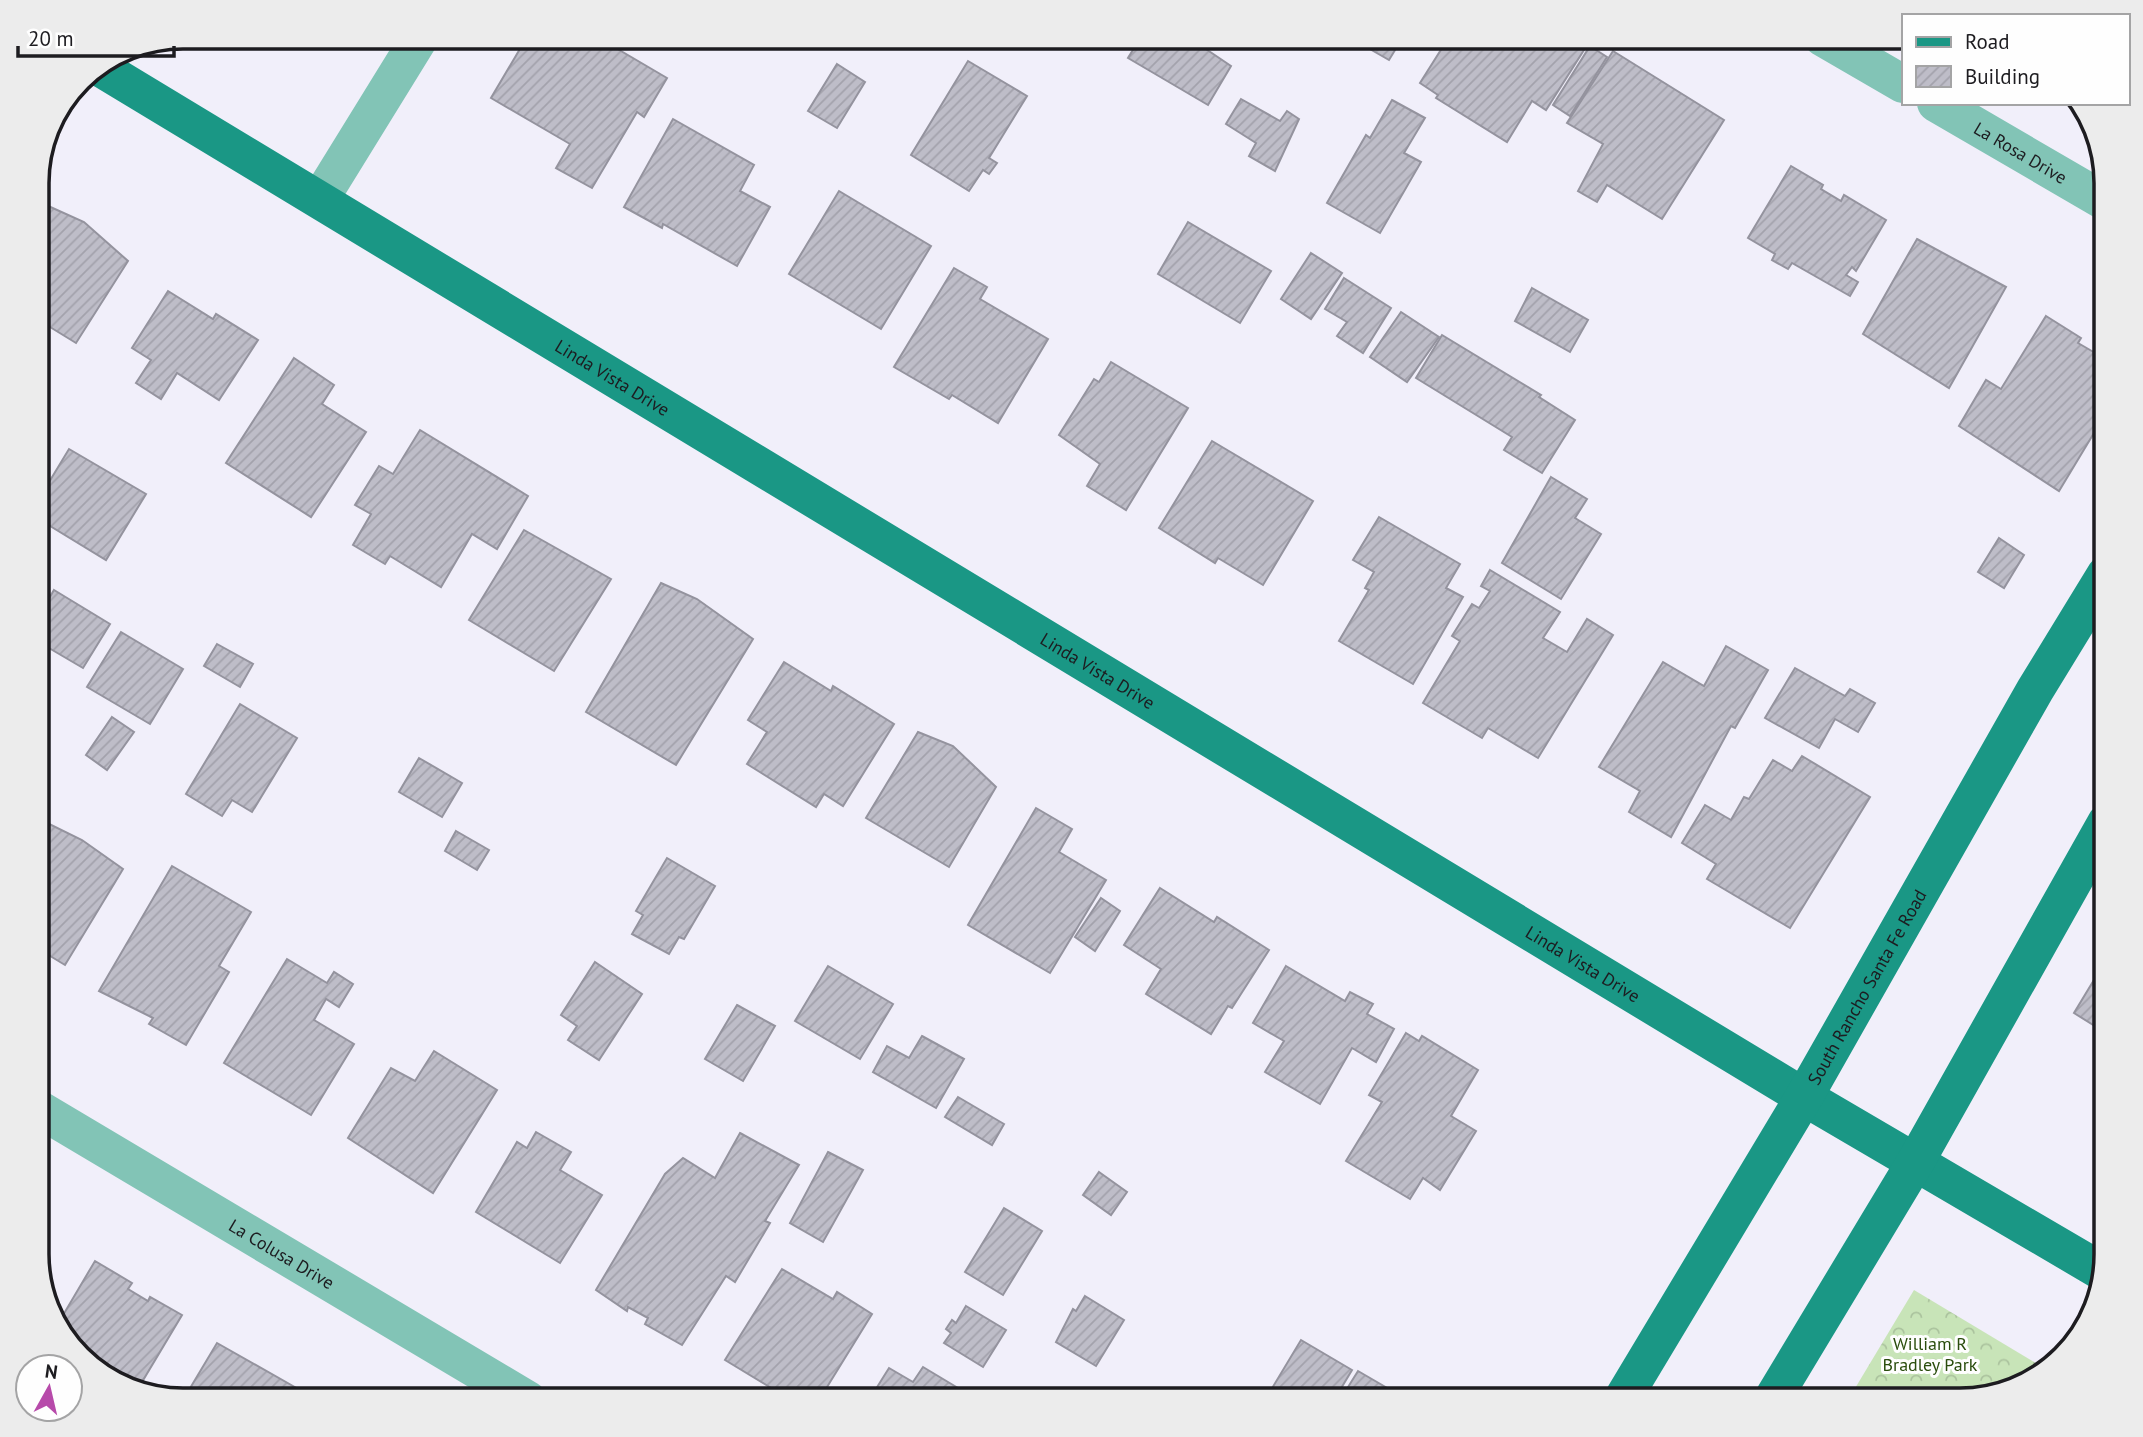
<svg xmlns="http://www.w3.org/2000/svg" width="2143" height="1437" viewBox="0 0 2143 1437" font-family="'PT Sans',sans-serif">
<style>
.forest{fill:url(#forest-crowns)}
.building{fill:url(#building-hatch);stroke:#94939e;stroke-width:2}
.lines{fill:none;stroke-linecap:round;stroke-linejoin:round}
.minor{stroke:#82c4b6;stroke-width:38}
.major{stroke:#1a9785;stroke-width:38}
.labels{text-anchor:middle;dominant-baseline:central;stroke-width:6;stroke-linejoin:round;paint-order:stroke}
.street-label{font-size:18px;fill:#1d1c20;stroke:#fefefe}
.park-label{font-size:18px;fill:#2a4d0d;stroke:#fefefe}
.rim{fill:none;stroke:#1d1c20;stroke-width:3.5}
</style>
<defs>
<pattern id="forest-crowns" width="20" height="18" patternUnits="userSpaceOnUse" patternTransform="scale(1.75)"><rect width="20" height="18" fill="#c8e4b8"/><path d="M2 6a3 3 0 1 1 6 0M12 15a3 3 0 1 1 6 0" fill="none" stroke="#abc39e"/></pattern>
<pattern id="building-hatch" width="6" height="6" patternUnits="userSpaceOnUse" patternTransform="scale(1.75)"><rect width="6" height="6" fill="#bebdc8"/><path d="M-1 1l2-2M0 6l6-6M5 7l2-2" fill="none" stroke="#a3a2ac"/></pattern>
</defs>
<rect width="100%" height="100%" fill="#f1effa"/>
<path class="forest" d="M1914,1290L2044,1368L2025,1385L1961,1400H1848Z"/>
<g class="building">
<path d="M527,37H597L667,78L644,117L637,112L592,188L556,168L570,144L491,98Z"/>
<path d="M1141,37H1188L1231,66L1208,105L1128,58Z"/>
<path d="M1349,37H1403L1389,60Z"/>
<path d="M1449,37H1567L1584,50L1546,110L1532,101L1507,142L1436,98L1438,95L1420,83Z"/>
<path d="M1590,46L1607,57L1570,116L1553,105Z"/>
<path d="M1613,51L1724,120L1662,219L1607,185L1597,202L1578,191L1603,144L1567,123Z"/>
<path d="M968,61L1027,96L989,158L997,163L989,174L983,170L969,191L911,155Z"/>
<path d="M837,64L865,82L837,128L808,111Z"/>
<path d="M1241,99L1280,121L1287,111L1299,119L1275,171L1249,156L1256,143L1226,124Z"/>
<path d="M1392,100L1425,118L1404,153L1421,162L1380,233L1327,203L1366,135L1370,138Z"/>
<path d="M673,119L754,165L740,191L770,207L737,266L663,224L662,228L624,207Z"/>
<path d="M1791,166L1823,185L1821,189L1841,201L1844,195L1886,220L1856,271L1852,267L1846,275L1858,282L1850,296L1792,263L1788,269L1772,260L1775,254L1748,238Z"/>
<path d="M839,191L931,246L881,329L789,274Z"/>
<path d="M46,205L84,222L128,261L76,343L37,319V221Z"/>
<path d="M1188,222L1271,271L1240,323L1158,274Z"/>
<path d="M1917,239L2006,287L1949,388L1863,334Z"/>
<path d="M1311,253L1342,273L1311,319L1281,299Z"/>
<path d="M954,268L987,287L980,299L1048,339L998,423L952,395L949,399L894,367Z"/>
<path d="M1344,278L1391,308L1363,353L1337,336L1347,322L1325,309Z"/>
<path d="M1532,288L1588,320L1570,352L1515,321Z"/>
<path d="M168,291L213,319L216,314L258,340L219,400L177,373L161,399L136,383L151,360L132,348Z"/>
<path d="M1401,312L1439,337L1407,382L1370,357Z"/>
<path d="M2046,316L2081,338L2078,343L2097,354L2099,351L2106,355V413L2059,491L1959,426L1986,380L2001,389Z"/>
<path d="M1442,335L1541,395L1539,397L1575,420L1542,473L1504,450L1512,437L1416,378Z"/>
<path d="M294,358L334,385L322,404L366,432L311,517L226,463Z"/>
<path d="M1111,362L1188,408L1126,510L1087,486L1100,464L1059,435L1094,379L1099,382Z"/>
<path d="M420,430L528,496L497,549L472,534L441,587L390,556L385,564L353,545L371,514L355,505L379,466L393,474Z"/>
<path d="M1212,441L1313,501L1263,585L1218,558L1215,563L1159,528Z"/>
<path d="M69,449L146,494L106,560L37,518V502Z"/>
<path d="M1551,477L1587,499L1575,518L1601,534L1561,599L1502,563Z"/>
<path d="M1379,517L1460,564L1446,588L1463,597L1413,684L1339,641L1369,590L1365,588L1374,572L1353,560Z"/>
<path d="M524,530L611,579L554,671L469,620Z"/>
<path d="M1999,538L2024,555L2004,588L1978,572Z"/>
<path d="M1490,570L1560,612L1543,638L1567,652L1587,619L1613,635L1538,758L1488,728L1482,738L1423,703L1460,641L1452,636L1472,604L1479,608L1490,591L1481,586Z"/>
<path d="M661,583L697,599L753,639L676,765L586,712Z"/>
<path d="M54,590L110,624L83,668L37,641V619Z"/>
<path d="M121,632L183,669L150,724L87,687Z"/>
<path d="M217,644L253,664L240,687L204,666Z"/>
<path d="M1726,646L1768,670L1735,728L1731,726L1671,837L1629,812L1640,791L1599,767L1663,662L1704,686Z"/>
<path d="M784,662L831,691L833,686L894,724L843,806L824,794L816,807L747,764L767,732L748,720Z"/>
<path d="M1795,668L1845,696L1850,689L1875,703L1858,732L1835,719L1819,748L1765,718Z"/>
<path d="M240,704L297,738L252,812L232,800L222,816L186,794Z"/>
<path d="M112,717L134,732L107,770L86,755Z"/>
<path d="M918,732L953,746L996,787L949,867L866,818Z"/>
<path d="M1802,756L1870,797L1790,928L1707,879L1716,864L1682,843L1705,805L1731,820L1744,797L1749,799L1773,760L1792,771Z"/>
<path d="M419,758L462,783L442,817L399,792Z"/>
<path d="M1036,808L1072,829L1059,852L1106,880L1050,973L968,925Z"/>
<path d="M37,818L82,840L123,869L65,965L37,948Z"/>
<path d="M456,831L489,850L477,870L445,851Z"/>
<path d="M667,858L715,886L684,939L679,937L669,954L632,934L643,915L636,911Z"/>
<path d="M172,866L251,912L219,966L229,972L186,1045L149,1024L153,1018L99,991Z"/>
<path d="M1160,888L1214,922L1217,917L1269,950L1232,1008L1228,1006L1211,1034L1146,994L1161,969L1124,945Z"/>
<path d="M1101,898L1120,911L1095,951L1075,937Z"/>
<path d="M287,959L327,983L334,972L353,984L339,1007L326,999L314,1020L354,1044L311,1115L224,1063Z"/>
<path d="M2106,960V1033L2074,1013Z"/>
<path d="M595,962L642,994L599,1060L568,1040L577,1026L561,1015Z"/>
<path d="M828,966L893,1004L860,1059L795,1021Z"/>
<path d="M1286,966L1345,1001L1350,992L1373,1004L1367,1014L1394,1029L1376,1062L1352,1048L1320,1104L1265,1072L1284,1041L1253,1023Z"/>
<path d="M737,1005L775,1026L743,1081L705,1059Z"/>
<path d="M1406,1033L1419,1041L1422,1036L1478,1070L1451,1116L1476,1131L1440,1190L1423,1178L1410,1199L1346,1161L1382,1102L1369,1095Z"/>
<path d="M922,1036L964,1059L936,1108L873,1072L887,1046L909,1058Z"/>
<path d="M434,1051L497,1090L433,1193L348,1138L391,1068L415,1081Z"/>
<path d="M958,1097L1004,1124L992,1145L945,1117Z"/>
<path d="M536,1132L571,1152L560,1170L602,1195L560,1263L476,1212L517,1142L527,1148Z"/>
<path d="M740,1133L799,1165L765,1221L770,1223L735,1282L726,1276L682,1345L645,1324L648,1318L628,1307L627,1311L596,1290L665,1174L683,1158L715,1178Z"/>
<path d="M828,1152L863,1170L823,1242L790,1223Z"/>
<path d="M1099,1172L1127,1192L1111,1215L1083,1195Z"/>
<path d="M1004,1208L1042,1231L1003,1295L965,1272Z"/>
<path d="M95,1261L132,1283L128,1289L148,1301L150,1297L182,1315L139,1387L101,1375L56,1327Z"/>
<path d="M782,1269L833,1299L837,1292L872,1314L819,1400H791L725,1360Z"/>
<path d="M1085,1296L1124,1320L1096,1366L1056,1342L1073,1309L1076,1311Z"/>
<path d="M966,1306L1006,1330L983,1367L944,1343L951,1333L946,1329L952,1320L956,1323Z"/>
<path d="M1301,1340L1352,1370L1334,1400H1265Z"/>
<path d="M217,1343L307,1394L303,1400H183Z"/>
<path d="M923,1367L968,1394L964,1400H869L889,1368L913,1382Z"/>
<path d="M1358,1371L1406,1399L1405,1400H1340Z"/>
</g>
<g class="lines">
<g class="minor">
<path d="M1822,37L1903,84"/>
<path id="s1" d="M1936,103L2106,202"/>
<path d="M320,199L420,37"/>
<path id="s2" d="M37,1108L528,1400"/>
</g>
<g class="major">
<path id="s3" d="M99,67L1804,1097L2101,1271"/>
<path id="s4" d="M1622,1400L1804,1097L2035,690L2106,574"/>
<path d="M1772,1400L1916,1161L2106,823"/>
</g>
</g>
<g class="labels">
<g class="street-label">
<text stroke="none"><textPath href="#s1" startOffset="98">La Rosa Drive</textPath></text>
<text stroke="none"><textPath href="#s3" startOffset="600">Linda Vista Drive</textPath></text>
<text stroke="none"><textPath href="#s3" startOffset="1167">Linda Vista Drive</textPath></text>
<text stroke="none"><textPath href="#s3" startOffset="1734">Linda Vista Drive</textPath></text>
<text stroke="none"><textPath href="#s4" startOffset="480">South Rancho Santa Fe Road</textPath></text>
<text stroke="none"><textPath href="#s2" startOffset="285">La Colusa Drive</textPath></text>
</g>
<g class="park-label">
<text x="1930" y="1343">William R<tspan x="1930" dy="21">Bradley Park</tspan></text>
</g>
</g>
<path d="M0 0H2143V1437H0ZM183 49H1960A134 134 0 0 1 2094 183V1254A134 134 0 0 1 1960 1388H183A134 134 0 0 1 49 1254V183A134 134 0 0 1 183 49Z" fill="#ececec" fill-rule="evenodd"/>
<path class="rim" d="M183 49H1960A134 134 0 0 1 2094 183V1254A134 134 0 0 1 1960 1388H183A134 134 0 0 1 49 1254V183A134 134 0 0 1 183 49Z"/>
<rect x="1902" y="14" width="228" height="91" fill="#fefefe" stroke="#a4a4a5" stroke-width="2"/>
<rect x="1916" y="37" width="35" height="10" fill="#1a9785" stroke="#a4a4a5" stroke-width="2"/>
<text x="1965" y="49" font-size="21" fill="#1d1c20">Road</text>
<rect x="1916" y="66" width="35" height="21" fill="url(#building-hatch)" stroke="#a4a4a5" stroke-width="2"/>
<text x="1965" y="84" font-size="21" fill="#1d1c20">Building</text>
<g transform="translate(49 1388) rotate(8)"><circle r="33" fill="#fefefe" stroke="#a4a4a5" stroke-width="2"/>
<path d="M0-5L12 26L0 18L-12 26Z" fill="#b74aaa"/>
<text y="-10" font-size="19" font-weight="bold" text-anchor="middle" fill="#1d1c20">N</text>
</g>
<path d="M18 46v10h156v-10" fill="none" stroke="#1d1c20" stroke-width="3.5"/>
<text x="28" y="46" font-size="21" fill="#1d1c20" stroke="#fefefe" stroke-width="5" paint-order="stroke">20 m</text>
</svg>
